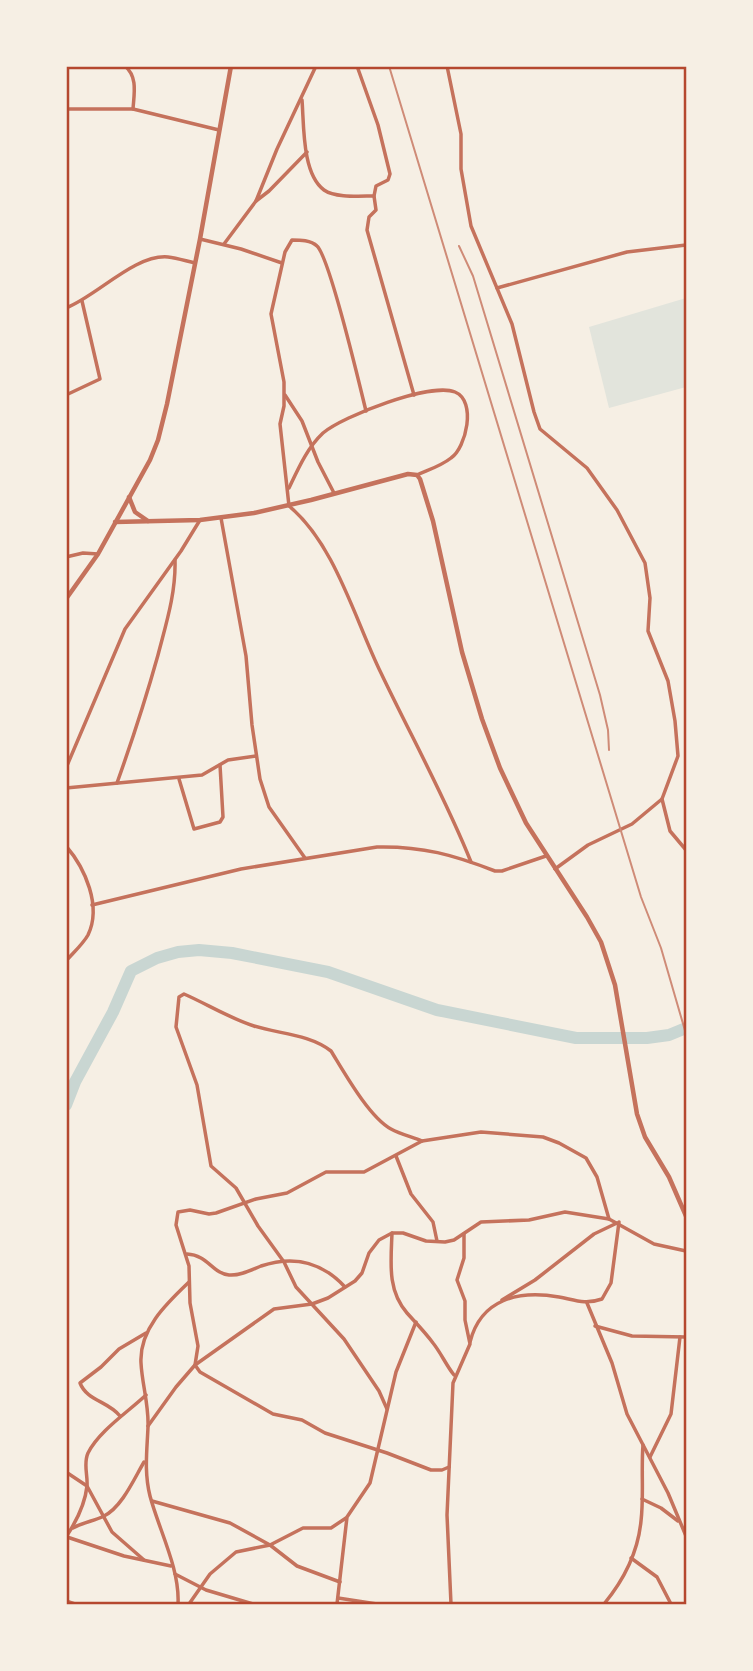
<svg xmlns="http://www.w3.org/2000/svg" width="753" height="1671" viewBox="0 0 753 1671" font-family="Lato,sans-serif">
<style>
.green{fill:#e2e4dc}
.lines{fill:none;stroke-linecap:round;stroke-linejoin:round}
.river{stroke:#c9d6d2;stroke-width:12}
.minor{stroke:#c5725c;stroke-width:3.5}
.tertiary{stroke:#c5725c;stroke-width:4.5}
.rail{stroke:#cf8b77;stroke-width:2}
.neatline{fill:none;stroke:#b5482f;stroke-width:2.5}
</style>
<rect width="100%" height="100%" fill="#f6efe4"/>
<path class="green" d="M686,298V387L609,408L589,327Z"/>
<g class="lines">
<path class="river" d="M66,1105L75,1082L113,1012L131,971L157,958L178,952L199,950L232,953L328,972L437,1010L576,1038H647L669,1035L686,1028"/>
<g class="minor">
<path d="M125,66C138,77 134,94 133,109"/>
<path d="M357,66L378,125L390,174L388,180L376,186L374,196L376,210L369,217L367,230L414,395"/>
<path d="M447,66L461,134V169L471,226L512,324L534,412L540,429L587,468L617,510L645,563L650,598L648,631L668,681L675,721L678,756L662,799L632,824L588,845L555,869"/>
<path d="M302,100C304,125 302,174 324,190C335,198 360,196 374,196"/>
<path d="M66,109H133L219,130"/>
<path d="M256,201L269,191L307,152"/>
<path d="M200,239L241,249L282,263"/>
<path d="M224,244L256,201L277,149L316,66"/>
<path d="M497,288L627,252L686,245"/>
<path d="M66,308C97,296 135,254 168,257C177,258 186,261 195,263"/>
<path d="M66,395L100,379L82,301"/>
<path d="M285,395L302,421L318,462L334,493"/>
<path d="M366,411C360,387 330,258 317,246C311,240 300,240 292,240L285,252L271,314L284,382V406L280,424L289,506C335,544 355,620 381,673C411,736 445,797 471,862"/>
<path d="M289,488C298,469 307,448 323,433C343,416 431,382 455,392C477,401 466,448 451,458C441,466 428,470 417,475"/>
<path d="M221,518L246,656L252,725L260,779L269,807L305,858"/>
<path d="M66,557L83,553L98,554"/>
<path d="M66,768L125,629L181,551L200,520"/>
<path d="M179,779L194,829L220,822L223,817L220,765"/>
<path d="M117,783C132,741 146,698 158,655C166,624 176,593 175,560"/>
<path d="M66,788L202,775L228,760L256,756"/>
<path d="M662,799L670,831L686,850"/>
<path d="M66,846C85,868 102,906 88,935C83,944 73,953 66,961"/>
<path d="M92,905L241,869L377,847C422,846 454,855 495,871H502L546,856"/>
<path d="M396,1156L411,1194L433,1222L437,1241"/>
<path d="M392,1233C391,1262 387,1290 407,1313C416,1323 425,1332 433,1343C441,1353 446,1365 454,1375"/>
<path d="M187,1254C208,1255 213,1274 229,1275C240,1276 251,1270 261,1266C294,1255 322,1262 345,1287"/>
<path d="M502,1300L535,1280L594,1234L617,1223"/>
<path d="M587,1303L612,1363L627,1414L668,1493L686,1536"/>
<path d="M595,1326L632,1336L686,1337"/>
<path d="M470,1342C481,1299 518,1290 559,1297C575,1300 585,1305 602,1299L611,1283L619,1222"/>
<path d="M387,1409L379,1391L344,1339L296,1287L284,1262L258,1226L236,1188L211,1166L197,1085L176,1027L179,997L184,994C207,1004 229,1018 254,1026C279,1034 309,1034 331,1051C344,1072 369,1117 391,1129C400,1134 412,1137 422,1141"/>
<path d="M120,1416C108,1401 87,1401 80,1383L101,1367L119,1349L146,1333"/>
<path d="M148,1426L176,1387L195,1365L274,1309L312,1304L328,1298L355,1281L362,1273L369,1253L379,1240L392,1233H403L426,1241L445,1242L454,1240L481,1222L529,1220L565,1212L609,1219L654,1244L686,1251"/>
<path d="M650,1457L671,1414L680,1337"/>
<path d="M449,1467L442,1470H431L387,1453L325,1433L302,1420L273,1414L200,1372L195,1365L198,1346L190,1303L189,1266L176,1225L178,1212L190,1210L209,1214L216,1213L256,1199L287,1193L326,1172H364L422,1141L481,1132L543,1137L559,1143L586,1158L597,1177L609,1219"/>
<path d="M66,1472L87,1486L112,1532L144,1560"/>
<path d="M642,1499L661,1508L678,1521"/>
<path d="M152,1501L230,1523L270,1545L297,1566L340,1582"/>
<path d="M73,1528C84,1522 94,1521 104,1516C122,1507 134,1479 144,1462"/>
<path d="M66,1537C76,1522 85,1505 87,1486C88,1475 83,1464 88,1453C99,1431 128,1412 146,1395"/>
<path d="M67,1537L124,1556L171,1566"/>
<path d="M631,1558L657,1577L671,1604"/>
<path d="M175,1574L206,1590L253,1604"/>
<path d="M338,1598L377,1604"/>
<path d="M66,1601L75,1604"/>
<path d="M178,1604C180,1569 159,1530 150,1496C144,1472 147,1451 148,1427C149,1405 142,1384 141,1363C139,1329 167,1303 189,1282"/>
<path d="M189,1604L210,1574L236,1552L270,1545L303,1528H331L346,1518"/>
<path d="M337,1604L347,1517L370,1483L396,1372L416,1322"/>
<path d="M451,1604L447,1515L453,1383L470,1344L465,1320V1301L457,1280L464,1258V1234"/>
<path d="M604,1604C623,1581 638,1552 641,1521C644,1496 641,1470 643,1445"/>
</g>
<g class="tertiary">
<path d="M129,497L135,512L148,521"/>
<path d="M115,522L200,520L254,513L311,500L408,474L417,475L420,479L433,521L462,652L482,719L500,768L526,823L587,917L601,942L615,985L637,1114L645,1137L669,1177L686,1216"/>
<path d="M66,599L98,554L150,460L158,440L167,404L200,239L231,66"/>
</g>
<g class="rail">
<path d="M389,66L641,897L661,948L686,1034"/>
<path d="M459,246L473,276L600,695L608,730L609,750"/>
</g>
</g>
<rect width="753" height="1671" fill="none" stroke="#f6efe4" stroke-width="136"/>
<rect x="68" y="68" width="617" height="1535" class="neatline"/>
</svg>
